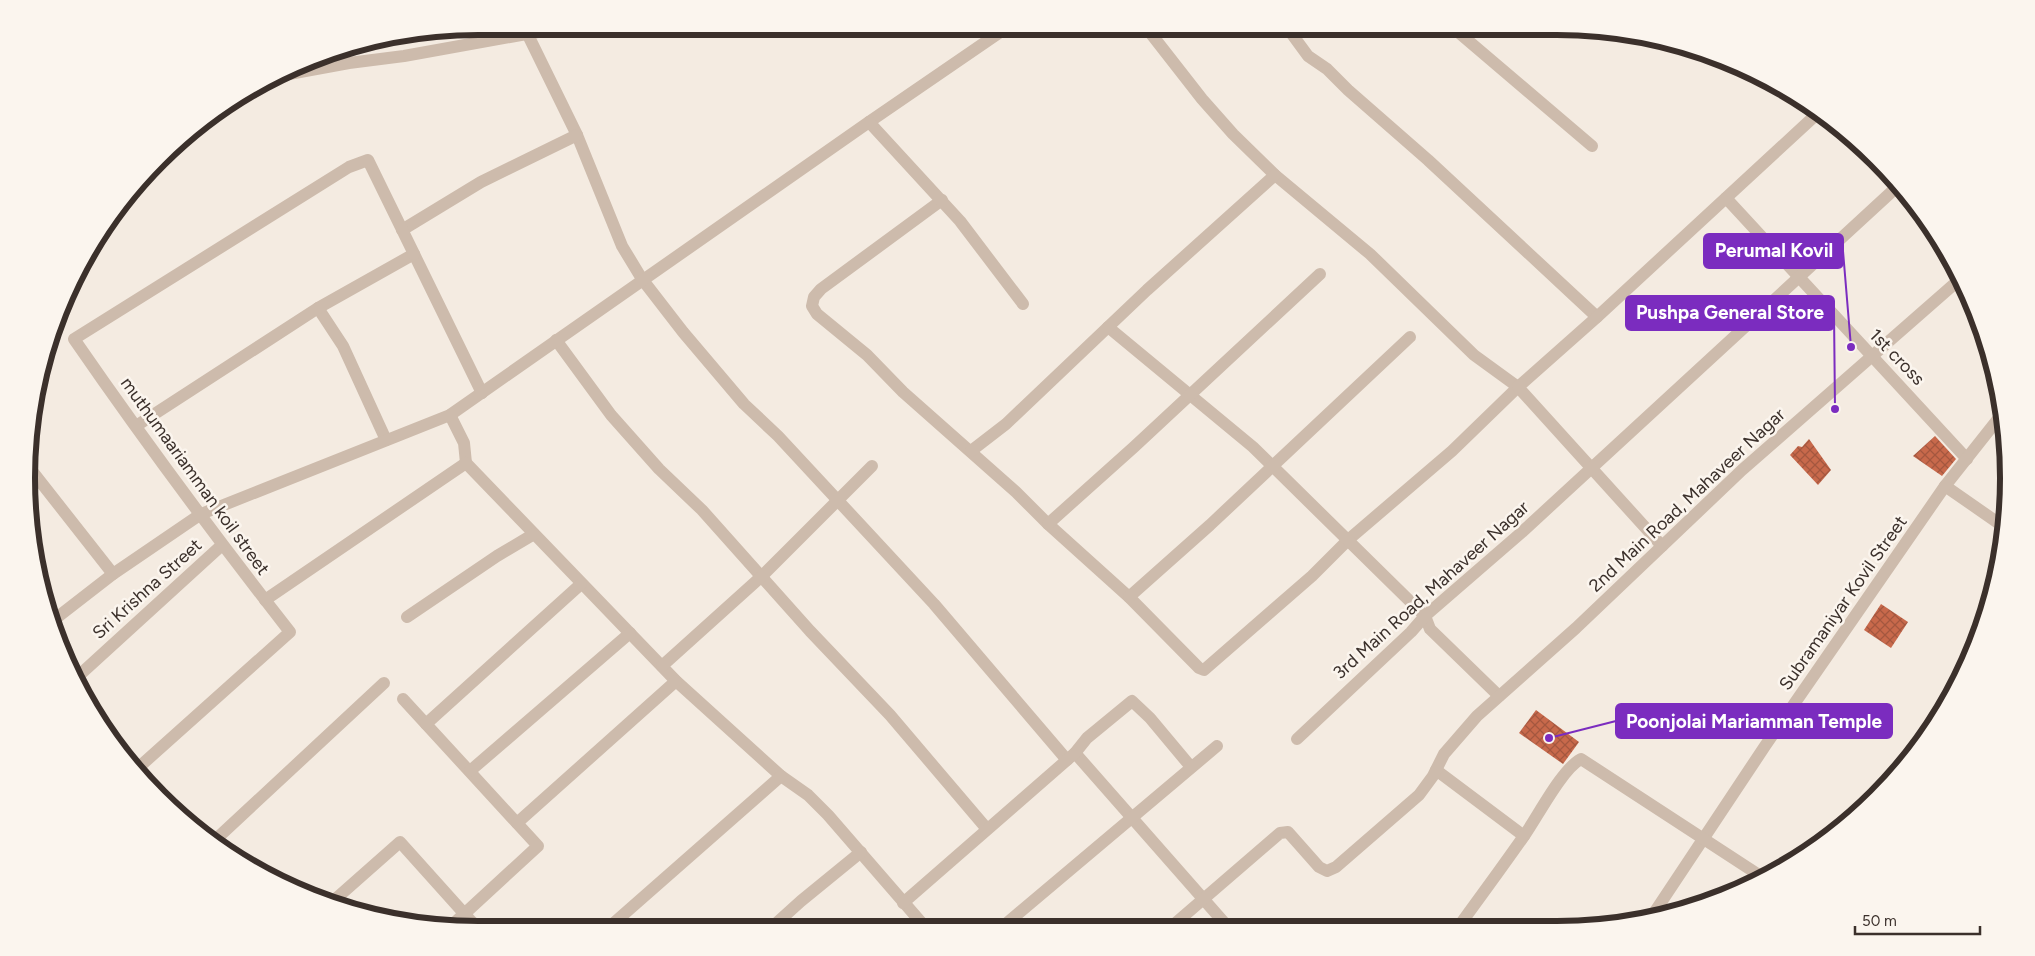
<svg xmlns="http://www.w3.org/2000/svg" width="2035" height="956" viewBox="0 0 2035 956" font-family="Figtree,sans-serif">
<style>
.building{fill:url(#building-cross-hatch)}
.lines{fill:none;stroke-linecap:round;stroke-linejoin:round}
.street{stroke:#cdbbac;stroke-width:12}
.labels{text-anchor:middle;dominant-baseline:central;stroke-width:5;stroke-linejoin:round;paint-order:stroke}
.street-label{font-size:18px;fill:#3b302b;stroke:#fbf5ee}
.rim{fill:none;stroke:#3b302b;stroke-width:6}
.leader{fill:none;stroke:#7b2cbf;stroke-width:2}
.callout-dot{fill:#7b2cbf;stroke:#fbf5ee;stroke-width:2}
.callout{fill:#7b2cbf;stroke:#7b2cbf;stroke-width:2}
.callout-label{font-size:19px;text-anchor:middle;font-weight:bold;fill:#fff}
</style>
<defs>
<pattern id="building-cross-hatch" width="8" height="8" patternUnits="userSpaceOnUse" patternTransform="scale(1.25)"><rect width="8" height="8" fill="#c8694b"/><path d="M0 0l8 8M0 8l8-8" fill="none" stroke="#a4573f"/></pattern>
</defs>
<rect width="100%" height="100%" fill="#f4ebe1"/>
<g class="building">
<path d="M1935,436L1956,459L1942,476L1913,456Z"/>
<path d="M1809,439L1831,470L1818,485L1790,455L1798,446L1802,447Z"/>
<path d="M1881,604L1908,622L1891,648L1864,630Z"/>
<path d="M1536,710L1579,742L1563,764L1519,733Z"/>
</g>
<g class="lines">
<g class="street">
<path d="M1286,26L1308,56L1327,69L1348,90L1428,160L1597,317"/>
<path d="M1451,26L1592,146"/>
<path d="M527,33L577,135L622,246L642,279L683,332L744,404L778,436L934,604L1067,760"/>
<path d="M289,74L349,63L404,56L571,26"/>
<path d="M869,122L1009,26"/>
<path d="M1726,198L1967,459"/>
<path d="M942,200L821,289L814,297L812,306L817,314L867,355L903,392L1016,492L1048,524L1129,597L1199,668L1204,670L1312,576L1348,540L1452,451L1518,387L1474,355L1370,254L1275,175L1233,134L1202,99L1145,26"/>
<path d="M402,230L481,182L577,135"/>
<path d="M318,308L343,346L386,440"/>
<path d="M1108,327L1253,447L1425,616L1430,629L1499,696"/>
<path d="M556,340L611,415L659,469L702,510L810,631L890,715L987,829"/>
<path d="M450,415L464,443L466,463"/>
<path d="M136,426L318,308L414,254L482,393"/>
<path d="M971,451L1006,424L1147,290L1275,175"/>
<path d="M32,471L113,574"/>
<path d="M1945,486L2004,527"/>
<path d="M1048,524L1134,447L1320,274"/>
<path d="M1662,546L1518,387L1597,317L1819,112"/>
<path d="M1129,597L1210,525L1410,337"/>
<path d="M265,600L466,463L676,681L781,776L808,795L828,815L926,928"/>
<path d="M407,617L497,556L534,534"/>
<path d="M55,619L113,574L201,514L450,415L869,122L960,221L1023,304"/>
<path d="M662,666L762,576L872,466"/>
<path d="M74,680L222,545"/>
<path d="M403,699L538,846L450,927"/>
<path d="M426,724L581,584"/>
<path d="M1297,739L1411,632L1425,616L1522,532L1899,185"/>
<path d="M1075,753L1228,927"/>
<path d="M138,768L290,632C215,536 143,439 74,339L349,167L368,160L414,254"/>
<path d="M1436,770L1524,836"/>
<path d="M470,771L630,633"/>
<path d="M517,823L676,681"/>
<path d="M213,842L384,683"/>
<path d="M331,903L400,842L479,930"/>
<path d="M903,903L1075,753L1087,738L1132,701L1150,718L1191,767"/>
<path d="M1652,916L1765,746L1945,486L2002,414"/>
<path d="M1459,926C1481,896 1503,866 1524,836C1538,816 1562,769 1581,759L1762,877"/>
<path d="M1171,927L1280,833L1288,832L1319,867L1327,871L1336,867L1419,795L1433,776L1444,754L1477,716L1576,628L1742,470L1960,279"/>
<path d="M1001,928L1217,746"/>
<path d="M607,929L781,776"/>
<path d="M770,929L801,901L861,852"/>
</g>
</g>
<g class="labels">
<g class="street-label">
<text transform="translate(1897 357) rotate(46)">1st cross</text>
<text transform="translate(195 476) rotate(54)">muthumaariamman koil street</text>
<text transform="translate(1687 500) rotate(-43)">2nd Main Road, Mahaveer Nagar</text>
<text transform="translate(147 589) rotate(-42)">Sri Krishna Street</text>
<text transform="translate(1431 590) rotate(-42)">3rd Main Road, Mahaveer Nagar</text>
<text transform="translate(1843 603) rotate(-55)">Subramaniyar Kovil Street</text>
</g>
</g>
<path d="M0 0H2035V956H0ZM478 35H1557A443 443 0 0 1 2000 478V478A443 443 0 0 1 1557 921H478A443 443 0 0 1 35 478V478A443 443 0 0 1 478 35Z" fill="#fbf5ee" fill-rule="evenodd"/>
<path class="rim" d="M478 35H1557A443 443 0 0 1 2000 478V478A443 443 0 0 1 1557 921H478A443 443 0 0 1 35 478V478A443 443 0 0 1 478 35Z"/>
<path class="leader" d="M1851 347L1843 251M1835 409L1834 313M1549 738L1616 721"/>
<g class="callout-dot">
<circle cx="1851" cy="347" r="5"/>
<circle cx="1835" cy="409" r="5"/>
<circle cx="1549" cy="738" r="5"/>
</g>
<g class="callout">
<rect x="1704" y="234" width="139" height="34" rx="5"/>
<rect x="1626" y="296" width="208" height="34" rx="5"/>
<rect x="1616" y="704" width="276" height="34" rx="5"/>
</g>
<g class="callout-label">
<text x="1774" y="257">Perumal Kovil</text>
<text x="1730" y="319">Pushpa General Store</text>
<text x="1754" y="728">Poonjolai Mariamman Temple</text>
</g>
<path d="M1855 926v8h125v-8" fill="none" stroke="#3b302b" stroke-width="2.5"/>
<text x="1862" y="926" font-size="15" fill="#3b302b" stroke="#fbf5ee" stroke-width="4" paint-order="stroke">50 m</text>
</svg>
